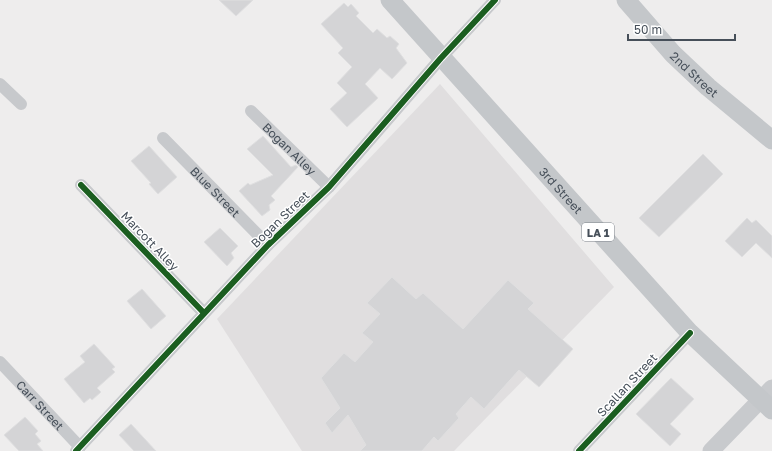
<svg xmlns="http://www.w3.org/2000/svg" width="772" height="451" viewBox="0 0 772 451" font-family="'Golos Text',sans-serif">
<style>
.education{fill:#e0dedf}
.building{fill:#d4d4d6;stroke:#dfdfe0}
.lines{fill:none;stroke-linecap:round;stroke-linejoin:round}
.street{stroke:#c7c9cc;stroke-width:12}
.secondary{stroke:#c8cacd;stroke-width:17}
.primary{stroke:#c4c7ca;stroke-width:19}
.cycleway-casing{stroke:#fff;stroke-width:8}
.cycleway{stroke:#1b5e20;stroke-width:6}
.labels{text-anchor:middle;dominant-baseline:central;stroke-width:3;stroke-linejoin:round;paint-order:stroke}
.shield{fill:#fff;stroke:#7e848b;stroke-width:1}
.shield-label{font-size:11px;font-weight:bold;fill:#464f59}
.street-label{font-size:12px;fill:#464f59;stroke:#fff}
</style>
<rect width="100%" height="100%" fill="#eeeded"/>
<path class="education" d="M440,84L614,287L454,451H302L217,319Z"/>
<g class="building">
<path d="M219,0H253L236,16Z"/>
<path d="M344,3L348,7L351,4L359,13L356,16L373,33L377,29L387,38L390,36L399,44L396,48L407,63L392,79L380,68L365,84L378,98L347,127L330,109L347,93L337,83L352,67L338,53L343,48L321,24Z"/>
<path d="M263,136L291,167L296,165L298,167L271,196L275,200L269,205L270,210L262,216L239,191L248,183L250,185L273,175L247,149Z"/>
<path d="M149,146L177,177L158,194L149,184L151,183L131,161Z"/>
<path d="M703,154L723,174L659,237L639,218Z"/>
<path d="M747,218L752,223L756,220L772,236V258L756,243L742,257L725,241Z"/>
<path d="M220,228L238,246L231,253L234,258L227,266L204,242Z"/>
<path d="M392,277L416,299L423,293L463,329L508,280L534,303L528,309L573,349L539,387L519,370L484,409L471,397L456,414L459,418L438,441L434,437L422,451H360L366,445L348,415L332,433L325,423L340,408L321,378L344,353L355,362L373,342L362,333L380,314L367,303Z"/>
<path d="M142,289L166,316L151,329L127,301Z"/>
<path d="M94,344L115,367L112,369L115,372L97,388L101,392L92,400L90,398L84,403L64,379L85,362L80,356Z"/>
<path d="M671,378L694,399L670,424L681,434L670,446L636,414Z"/>
<path d="M25,417L38,431L35,434L41,441L37,444L43,451H19L4,435Z"/>
<path d="M131,424L156,451H134L119,435Z"/>
</g>
<g class="lines">
<g class="street">
<path d="M0,84L21,104"/>
<path id="s1" d="M251,111L329,187"/>
<path id="s2" d="M163,138L268,245"/>
<path d="M81,185L204,313"/>
<path id="s3" d="M0,362L80,447"/>
<path d="M76,451L268,245L329,187L441,58L495,0"/>
<path d="M579,451L690,333"/>
</g>
<path class="secondary" d="M711,451L772,388"/>
<g class="primary">
<path id="s4" d="M390,0L690,333L772,410"/>
<path id="s5" d="M626,0L673,54L708,87L772,140"/>
</g>
<g class="cycleway-casing">
<g id="cycleway">
<path d="M81,185L204,313"/>
<path d="M76,451L268,245L329,187L441,58L495,0"/>
<path d="M579,451L690,333"/>
</g>
</g>
<use href="#cycleway" class="cycleway"/>
</g>
<g class="labels">
<rect class="shield" x="582" y="223" width="32" height="18" rx="3"/>
<g class="shield-label">
<text x="598" y="232">LA 1</text>
</g>
<g class="street-label">
<text stroke="none"><textPath href="#s5" startOffset="101">2nd Street</textPath></text>
<text stroke="none"><textPath href="#s1" startOffset="54">Bogan Alley</textPath></text>
<text stroke="none"><textPath href="#s4" startOffset="256">3rd Street</textPath></text>
<text stroke="none"><textPath href="#s2" startOffset="75">Blue Street</textPath></text>
<text transform="translate(280 219) rotate(-44)">Bogan Street</text>
<text transform="translate(150 241) rotate(46)">Marcott Alley</text>
<text transform="translate(627 385) rotate(-47)">Scallan Street</text>
<text stroke="none"><textPath href="#s3" startOffset="59">Carr Street</textPath></text>
</g>
</g>
<path d="M628 34v6h107v-6" fill="none" stroke="#464f59" stroke-width="2"/>
<text x="634" y="34" font-size="12" fill="#464f59" stroke="#ffffff" stroke-width="3" paint-order="stroke">50 m</text>
</svg>
